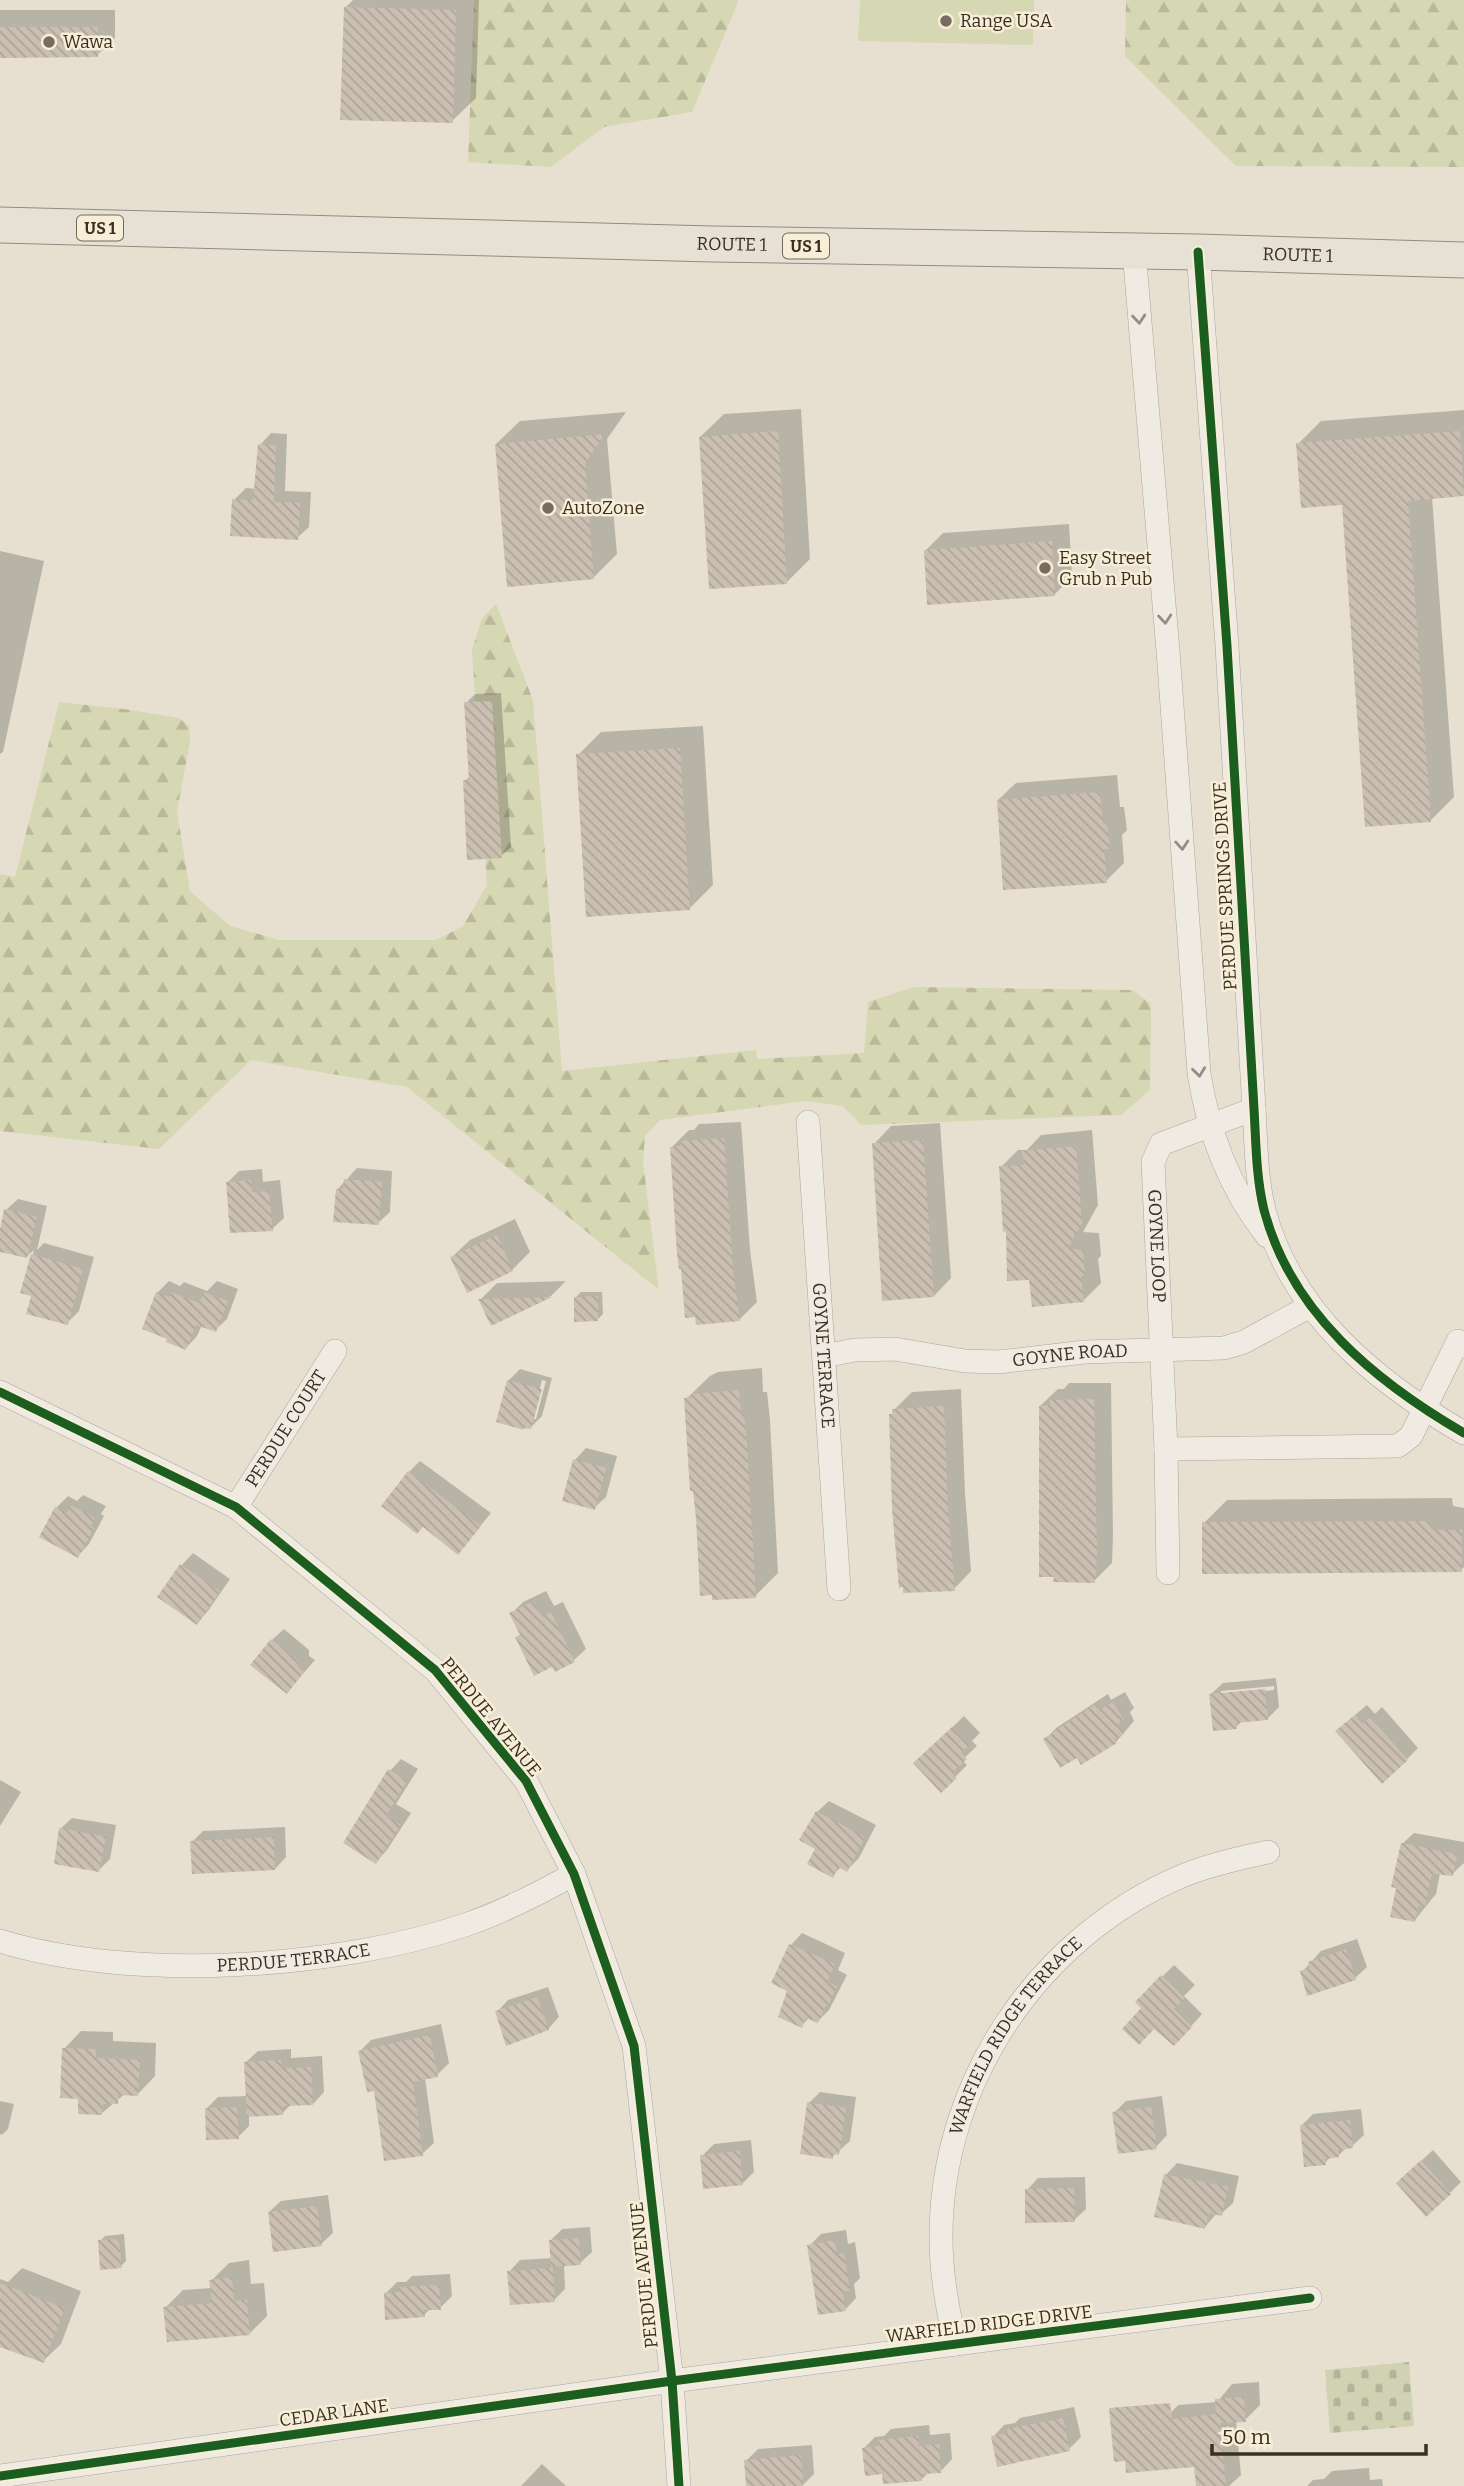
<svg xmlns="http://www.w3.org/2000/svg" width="1464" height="2486" viewBox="0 0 1464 2486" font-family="Bitter,serif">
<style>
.grass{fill:#d6d7b3}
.forest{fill:url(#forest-firs)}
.cemetery{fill:url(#cemetery-stones)}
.shadow{fill:#0003;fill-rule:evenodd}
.building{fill:url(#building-back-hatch)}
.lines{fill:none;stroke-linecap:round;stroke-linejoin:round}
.street-casing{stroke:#ada599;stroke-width:24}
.primary-casing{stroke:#928b80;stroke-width:37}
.street{stroke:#efebe3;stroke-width:23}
.primary{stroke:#e6e1d4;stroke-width:35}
.cycleway-casing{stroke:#f7eed8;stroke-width:13}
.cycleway{stroke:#1b5e20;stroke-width:9}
.oneway{stroke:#968c82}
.poi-dot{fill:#786c5e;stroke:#f7eed8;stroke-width:2.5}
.labels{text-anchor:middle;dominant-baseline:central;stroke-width:5;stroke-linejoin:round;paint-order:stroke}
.shield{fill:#f7eed8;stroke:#756857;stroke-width:2}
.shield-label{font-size:16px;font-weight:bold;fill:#3d2e20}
.poi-label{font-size:18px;fill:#3d2e20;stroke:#f7eed8;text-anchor:start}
.street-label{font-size:18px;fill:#3d2e20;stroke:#f7eed8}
</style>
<defs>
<pattern id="forest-firs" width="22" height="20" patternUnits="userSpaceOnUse" patternTransform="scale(1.75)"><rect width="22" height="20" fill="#d6d7b3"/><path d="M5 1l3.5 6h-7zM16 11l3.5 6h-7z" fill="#b9b99a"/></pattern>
<pattern id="cemetery-stones" width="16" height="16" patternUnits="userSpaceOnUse" patternTransform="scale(1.75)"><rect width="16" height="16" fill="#d1d1b3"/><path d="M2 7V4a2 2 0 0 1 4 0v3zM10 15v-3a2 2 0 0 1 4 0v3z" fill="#b4b49a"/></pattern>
<pattern id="building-back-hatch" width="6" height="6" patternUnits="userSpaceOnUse" patternTransform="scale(1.75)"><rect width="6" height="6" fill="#cbbfb2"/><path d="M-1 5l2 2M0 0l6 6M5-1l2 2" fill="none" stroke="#afa499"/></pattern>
</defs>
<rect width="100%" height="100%" fill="#e7e0d1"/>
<path class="grass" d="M860,0H1034L1033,45L858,41Z"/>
<g class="forest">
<path d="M474,0H739L692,112L604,127L551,167L468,162Z"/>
<path d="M1126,0H1464V167L1236,166L1125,56Z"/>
<path d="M496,604L533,700L562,1071L756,1050L757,1059L864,1053L868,1002L914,987L1133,990L1151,1004L1150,1090L1121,1115L861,1125L843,1106L806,1101L660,1120L645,1136L643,1162L659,1290L407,1087L251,1060L159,1149L0,1131V874L15,877L59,702L124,709L179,718L189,726L190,742L177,811L190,891L230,926L279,940H436L463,926L487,885L472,650L482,618Z"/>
</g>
<path class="cemetery" d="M1409,2362L1414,2426L1330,2433L1325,2370Z"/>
<g class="shadow">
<path d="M353,0H479L476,98L452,121L345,8Z"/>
<path d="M0,10H115V38L97,55L0,56Z"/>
<path d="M801,409L810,559L787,582L700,437L724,414Z"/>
<path d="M1464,410V494L1432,497L1454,797L1430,821L1344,504L1298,444L1321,421Z"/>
<path d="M626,412L607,439L617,554L593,578L496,444L520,421Z"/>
<path d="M271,433L287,434L285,491L311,492L309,527L297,538L234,500L246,488L256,489L260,445Z"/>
<path d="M1069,524L1072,577L1054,595L926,550L943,533Z"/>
<path d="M0,551L44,561L3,752L0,754Z"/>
<path d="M501,693L511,847L501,856L465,781L470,776L466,703L475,694Z"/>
<path d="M703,726L713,885L689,909L578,755L601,732Z"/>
<path d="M1117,775L1120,807H1124L1127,830L1122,835L1124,863L1106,881L998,800L1016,783Z"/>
<path d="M741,1122L750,1250L757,1302L739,1320L697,1316L671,1148L689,1130H694L699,1124Z"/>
<path d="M940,1123L951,1278L934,1296L874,1144L891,1126Z"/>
<path d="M1092,1130L1098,1205L1083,1232L1099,1233L1101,1256L1098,1259L1101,1283L1084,1300L1030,1278L1008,1230L1001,1167L1018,1150H1027L1041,1135Z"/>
<path d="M357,1168L392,1171L390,1212L378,1223L337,1190Z"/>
<path d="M262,1169L263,1182L280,1180L284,1218L272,1229L227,1183L239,1171Z"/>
<path d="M18,1199L47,1206L37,1250L44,1243L94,1257L79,1311L67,1323L33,1294L22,1292L34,1250L27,1256L0,1250V1237L6,1210Z"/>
<path d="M515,1219L530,1252L512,1270L468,1291L452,1257L470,1240Z"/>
<path d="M169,1281L180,1286L184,1282L207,1291L217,1281L238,1289L227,1319L215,1330L202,1325L197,1336L186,1348L157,1293Z"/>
<path d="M566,1281L551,1296L491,1324L480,1300L497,1283Z"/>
<path d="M581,1292H602L603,1314L598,1319L575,1298Z"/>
<path d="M762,1368L763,1392H767L770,1420L778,1573L755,1596L686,1399L710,1376L718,1372Z"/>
<path d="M520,1369L552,1378L542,1416L531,1427L508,1381ZM542,1380L546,1381L536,1419H532Z"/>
<path d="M1069,1383H1111L1113,1535L1112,1563L1094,1581L1040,1406L1058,1389H1064Z"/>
<path d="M961,1389L965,1493L971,1571L954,1589L894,1410L912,1392Z"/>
<path d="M586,1448L617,1456L606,1497L594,1508L575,1460Z"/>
<path d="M420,1461L491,1513L458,1553L409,1472Z"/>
<path d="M83,1495L106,1506L101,1514L104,1516L89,1544L78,1556L56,1508L68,1496L77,1501Z"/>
<path d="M1452,1498L1453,1506L1464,1508V1567L1461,1570L1204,1523L1227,1500Z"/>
<path d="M193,1553L230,1579L208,1611L197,1623L160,1597L182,1565Z"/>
<path d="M546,1591L554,1606L563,1602L586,1649L574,1660L556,1669L517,1638L521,1634L511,1614L523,1602Z"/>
<path d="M284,1629L309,1650V1656L315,1660L287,1692L272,1640Z"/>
<path d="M1276,1678L1279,1707L1268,1718L1243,1720L1236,1727L1211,1694L1223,1683ZM1274,1686V1690L1221,1695V1691Z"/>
<path d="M1125,1692L1134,1708L1130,1712L1134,1721L1116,1742L1078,1756L1045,1740L1056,1728L1108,1694L1111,1700Z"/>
<path d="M1367,1705L1375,1714L1382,1707L1418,1748L1407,1759L1349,1720Z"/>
<path d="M964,1716L980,1733L972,1741L977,1746L962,1760L967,1765L942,1790L927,1752Z"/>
<path d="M401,1759L418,1769L396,1804L411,1813L387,1850L376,1862L390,1771Z"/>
<path d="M0,1780L21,1792L0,1826Z"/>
<path d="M829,1801L876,1825L859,1858L847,1870L841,1867L832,1876L817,1849V1812Z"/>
<path d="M72,1818L116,1825L110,1859L99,1870L60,1829Z"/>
<path d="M285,1827L286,1857L275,1869L192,1842L203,1831Z"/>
<path d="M1414,1833L1464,1842V1863L1452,1874L1440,1873L1436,1894L1414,1921L1398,1887L1402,1844Z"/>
<path d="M802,1933L845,1953L838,1970L847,1975L829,2010L818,2021L809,2018L801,2026L789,1991L791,1945Z"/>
<path d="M1357,1939L1367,1967L1355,1978L1302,1972L1321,1951Z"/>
<path d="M1174,1965L1195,1985L1184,1996L1202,2014L1185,2033L1154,2027L1143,2008L1137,2002Z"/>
<path d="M548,1987L559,2017L548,2029L497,2012L508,2000Z"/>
<path d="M441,2024L449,2063L437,2075L425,2078L434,2143L422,2154L375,2089L360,2051L371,2040Z"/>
<path d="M81,2031L113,2032V2041L156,2043L155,2076L138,2094L126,2093L101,2114L80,2097L64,2049Z"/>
<path d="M291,2049V2058L322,2056L324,2092L313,2104H291L283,2113L249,2115V2126L238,2137L206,2109L218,2097L248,2096L246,2062L258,2051Z"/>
<path d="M820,2092L856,2097L850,2141L832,2157L809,2103Z"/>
<path d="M1162,2096L1167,2135L1156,2147L1114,2113L1126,2101Z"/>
<path d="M0,2101L14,2104L8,2129L2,2135L0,2134Z"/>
<path d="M1361,2109L1364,2135L1352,2146L1347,2147L1338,2156H1331L1325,2163L1301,2126L1313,2114Z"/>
<path d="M751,2140L754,2172L742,2184L702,2156L714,2144Z"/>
<path d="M1433,2150L1461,2182L1450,2193L1409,2172Z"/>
<path d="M1177,2163L1239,2176L1233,2203L1221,2214L1217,2213L1205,2227L1166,2175Z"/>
<path d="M1085,2177L1086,2209L1074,2220L1027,2190L1038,2178Z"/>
<path d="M328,2195L333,2233L321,2244L269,2212L281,2201Z"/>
<path d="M590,2227L592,2252L580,2263L564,2264L565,2289L554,2300L509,2272L520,2260L552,2258L551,2240L562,2229Z"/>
<path d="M846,2230L848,2244L855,2242L860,2278L854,2284L856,2298L845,2310L809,2246L821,2234Z"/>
<path d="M124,2234L126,2261L121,2266L100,2241L105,2236Z"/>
<path d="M249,2260L251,2284L264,2283L267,2316L249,2334L165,2308L183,2290L212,2288L211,2281L229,2263Z"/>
<path d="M22,2268L81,2291L61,2344L43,2361L0,2347V2279L8,2282Z"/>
<path d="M450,2274L452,2296L440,2308H431L424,2315L385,2294L397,2282H406L412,2276Z"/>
<path d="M1259,2382L1260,2405L1245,2420L1236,2421L1241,2475L1229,2486H1198L1196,2465L1163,2421L1178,2405L1217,2402L1232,2384Z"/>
<path d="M1074,2407L1081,2437L1069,2449L993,2437L1004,2425L1015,2423L1020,2418Z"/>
<path d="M929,2425L930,2435L950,2433L952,2459L941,2471H930L921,2480L884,2472L863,2449L875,2437L884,2436L891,2429Z"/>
<path d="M812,2445L814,2474L802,2486H748L746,2461L758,2449Z"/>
<path d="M542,2464L566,2486H521Z"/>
<path d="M1369,2468L1370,2480L1382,2479L1383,2486H1307L1313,2480L1324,2479L1332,2471Z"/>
</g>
<g class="building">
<path d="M344,7L456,10L453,123L340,120Z"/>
<path d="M0,27H98V57L0,58Z"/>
<path d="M778,431L787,584L709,589L699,437Z"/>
<path d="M1460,431L1464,496L1408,501L1431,822L1365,827L1342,505L1301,508L1296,443Z"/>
<path d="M605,434L585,464L594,579L507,587L495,444Z"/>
<path d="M258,444L276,445L274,502L300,503L298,540L230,536L232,499L253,500Z"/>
<path d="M1052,541L1055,596L927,605L924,550Z"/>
<path d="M492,701L502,858L467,860L463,780H469L464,702Z"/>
<path d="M680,748L690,910L586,917L576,754Z"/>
<path d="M1100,792L1103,824L1107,823L1110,849H1104L1107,883L1003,890L997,800Z"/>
<path d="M724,1138L733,1269L740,1321L696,1325L695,1317L685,1318L681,1269H679L677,1254L670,1147L680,1146V1141Z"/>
<path d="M923,1140L934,1297L882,1301L872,1143Z"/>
<path d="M1076,1146L1082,1223L1068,1248L1083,1250L1085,1275L1081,1277L1084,1302L1032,1307L1029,1280L1007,1281L1006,1231L1003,1232L999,1166L1024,1165L1022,1151Z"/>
<path d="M344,1179L382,1182L379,1225L333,1222L336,1189H343Z"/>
<path d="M251,1180L252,1192L269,1191L273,1231L230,1233L226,1182Z"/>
<path d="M4,1209L37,1217L27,1258L0,1252V1229Z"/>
<path d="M497,1235L513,1271L467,1293L450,1257Z"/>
<path d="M31,1254L83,1269L68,1325L26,1314L31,1296L20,1293Z"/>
<path d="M156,1292L169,1297L171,1292L199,1303L204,1292L228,1301L216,1332L196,1325L186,1350L166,1342L167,1339L142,1329Z"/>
<path d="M598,1296V1321L574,1322V1297Z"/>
<path d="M552,1297L491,1326L478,1299Z"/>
<path d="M507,1380L542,1389L531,1429L524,1428V1430L496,1422Z"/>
<path d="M739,1390L741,1415H744L747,1444L756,1598L712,1600V1595L700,1596L696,1518L693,1491H690L684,1398L692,1397V1394Z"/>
<path d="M1094,1399L1097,1554L1095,1583L1053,1582L1054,1577H1039V1406L1050,1405V1400Z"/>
<path d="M944,1406L948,1511L955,1591L903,1593V1587L899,1588L892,1509L889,1414H892V1409Z"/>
<path d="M573,1459L606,1468L595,1510L562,1501Z"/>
<path d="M408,1471L481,1526L458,1555L423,1527L417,1534L381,1506Z"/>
<path d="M71,1505L95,1518L91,1526L94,1528L78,1558L39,1537L55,1507L67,1513Z"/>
<path d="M1430,1521V1528H1435V1530H1462V1572L1202,1574V1522Z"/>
<path d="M180,1564L220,1591L197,1625L157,1597Z"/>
<path d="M534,1601L542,1617L551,1612L575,1662L555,1672L552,1667L534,1676L515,1637L520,1635L509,1613Z"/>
<path d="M271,1639L299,1661L298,1667L304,1672L287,1694L250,1665Z"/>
<path d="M1265,1689L1268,1720L1236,1723L1237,1729L1213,1731L1209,1694Z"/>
<path d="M1113,1702L1124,1720L1118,1724L1124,1734L1114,1739L1117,1743L1081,1765L1077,1758L1060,1768L1043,1739L1096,1704L1099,1710Z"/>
<path d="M1355,1715L1362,1724L1370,1717L1408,1760L1382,1784L1335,1731Z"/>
<path d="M952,1727L969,1745L961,1753L967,1759L952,1773L957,1778L941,1793L913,1763Z"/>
<path d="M388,1769L407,1781L386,1816L401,1825L376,1864L343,1843Z"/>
<path d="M816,1811L865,1837L847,1872L838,1867L833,1878L807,1864L815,1849L799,1840Z"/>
<path d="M59,1828L106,1837L99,1872L54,1864Z"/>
<path d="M274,1837L275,1870L192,1874L190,1841Z"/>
<path d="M1401,1843L1457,1854L1453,1876L1432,1874L1425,1907L1418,1906L1415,1922L1390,1917L1396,1888L1391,1887Z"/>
<path d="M789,1944L835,1964L827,1982L837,1986L828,2006L826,2005L818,2023L806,2018L802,2028L778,2017L787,1991L771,1983Z"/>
<path d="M1346,1949L1356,1980L1307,1996L1300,1971L1309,1968L1308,1962Z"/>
<path d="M1161,1975L1185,1998L1174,2009L1192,2027L1174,2046L1154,2029L1139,2045L1122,2029L1141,2008L1135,2002Z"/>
<path d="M537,1997L549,2030L506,2046L495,2011Z"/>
<path d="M430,2035L438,2077L413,2082L423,2156L384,2161L374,2091L367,2092L358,2051Z"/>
<path d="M62,2048L96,2049V2058L140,2060L138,2096L118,2095V2104H103L102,2115L78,2114V2099L60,2098Z"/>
<path d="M281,2060V2068L311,2067L313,2105L283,2106V2115L247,2117L244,2062Z"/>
<path d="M807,2102L846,2108L839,2155L833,2154V2159L800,2154Z"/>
<path d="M237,2107L239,2139L206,2140L205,2108Z"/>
<path d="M1151,2107L1157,2149L1118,2154L1112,2112Z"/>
<path d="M1350,2120L1353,2148L1338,2150L1339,2157L1325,2159L1326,2165L1304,2167L1300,2125Z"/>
<path d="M740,2151L743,2185L703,2189L700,2155Z"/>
<path d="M1421,2160L1451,2194L1426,2217L1396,2183Z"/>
<path d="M1164,2174L1228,2187L1222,2216L1209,2213L1205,2229L1154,2217Z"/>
<path d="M1074,2188L1075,2222L1025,2223V2189Z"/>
<path d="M317,2206L322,2246L273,2252L268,2212Z"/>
<path d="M579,2238L581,2265L551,2267L549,2240Z"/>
<path d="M119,2239L122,2268L100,2270L98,2240Z"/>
<path d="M835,2240L837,2254L844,2253L850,2291L843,2292L846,2311L818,2315L807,2245Z"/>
<path d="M553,2268L555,2302L510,2305L507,2271Z"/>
<path d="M232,2277L234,2301L247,2299L250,2335L167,2342L163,2307L212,2303L209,2280Z"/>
<path d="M0,2283L65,2308L44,2363L0,2347Z"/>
<path d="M439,2285L441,2310H424L425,2317L385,2320L384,2293L399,2292L398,2287Z"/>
<path d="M1244,2397L1246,2422L1220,2423L1226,2486H1196L1194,2467L1126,2473L1125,2461L1114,2462L1109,2408L1170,2403L1172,2419L1216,2414L1215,2399Z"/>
<path d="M1063,2418L1070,2451L997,2467L991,2436L1008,2433L1007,2429Z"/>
<path d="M918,2436L919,2446L939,2444L941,2473L922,2474V2481L883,2484L882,2474L865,2476L862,2448L878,2446L877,2440Z"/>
<path d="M801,2455L803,2486H746L744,2460Z"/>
</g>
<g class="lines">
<g class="street-casing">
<g id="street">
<path d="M1134,251L1168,651L1199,1073C1208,1132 1230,1189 1267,1236"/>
<path d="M1198,252L1227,646L1254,1109C1256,1142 1256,1177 1264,1210C1291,1313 1376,1382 1464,1433"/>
<path id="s1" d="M1254,1109L1161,1144L1153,1162L1166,1449L1398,1446L1411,1436L1458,1341L1464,1346"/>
<path id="s2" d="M808,1122L839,1589"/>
<path id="s3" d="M824,1356L855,1350L895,1349L965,1361L999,1362L1085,1352L1224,1348L1244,1342L1310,1306"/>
<path d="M0,1392L236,1507L435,1670L526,1781L574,1874L634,2046L672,2381L679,2486"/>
<path d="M1166,1449L1168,1573"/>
<path id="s4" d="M236,1507L335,1351"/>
<path id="s5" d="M0,1941C133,1982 337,1969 468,1924C505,1911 540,1893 574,1874"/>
<path id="s6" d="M955,2344C948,2309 941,2275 941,2239C940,2083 1038,1937 1182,1876C1209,1865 1239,1858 1268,1852"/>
<path d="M0,2476L672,2381L1310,2298"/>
</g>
</g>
<g class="primary-casing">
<g id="primary">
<path id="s7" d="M0,225L712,244L1198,252L1464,260"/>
</g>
</g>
<use href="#street" class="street"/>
<use href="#primary" class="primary"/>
<g class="cycleway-casing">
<g id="cycleway">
<path d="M1198,252L1227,646L1254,1109C1256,1142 1256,1177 1264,1210C1291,1313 1376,1382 1464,1433"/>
<path d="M0,1392L236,1507L435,1670L526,1781L574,1874L634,2046L672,2381L679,2486"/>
<path d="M0,2476L672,2381L1310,2298"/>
</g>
</g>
<use href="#cycleway" class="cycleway"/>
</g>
<defs><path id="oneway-chevron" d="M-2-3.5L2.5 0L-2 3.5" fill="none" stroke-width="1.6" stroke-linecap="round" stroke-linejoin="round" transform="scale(1.75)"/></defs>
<g class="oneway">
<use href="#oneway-chevron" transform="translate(1139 319) rotate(85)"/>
<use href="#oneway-chevron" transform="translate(1165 619) rotate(85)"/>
<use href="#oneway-chevron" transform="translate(1182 845) rotate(86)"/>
<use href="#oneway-chevron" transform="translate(1199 1072) rotate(83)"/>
</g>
<g class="poi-dot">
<circle cx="946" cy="21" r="7"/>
<circle cx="49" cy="42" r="7"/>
<circle cx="548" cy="508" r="7"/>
<circle cx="1045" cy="568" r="7"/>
</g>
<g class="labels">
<g class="shield">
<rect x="77" y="215.5" width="46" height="25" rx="5"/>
<rect x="783" y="233.5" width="46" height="25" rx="5"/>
</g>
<g class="shield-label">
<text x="100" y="228">US 1</text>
<text x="806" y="246">US 1</text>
</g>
<g class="poi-label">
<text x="960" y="21">Range USA</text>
<text x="63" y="42">Wawa</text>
<text x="562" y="508">AutoZone</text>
<text x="1059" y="558">Easy Street<tspan x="1059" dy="21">Grub n Pub</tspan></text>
</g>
<g class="street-label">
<text stroke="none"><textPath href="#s7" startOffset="732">ROUTE 1</textPath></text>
<text stroke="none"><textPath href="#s7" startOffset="1298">ROUTE 1</textPath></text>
<text transform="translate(1225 886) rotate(-93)">PERDUE SPRINGS DRIVE</text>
<text stroke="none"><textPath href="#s1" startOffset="203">GOYNE LOOP</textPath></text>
<text stroke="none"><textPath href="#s2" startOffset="234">GOYNE TERRACE</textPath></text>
<text stroke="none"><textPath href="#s3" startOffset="248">GOYNE ROAD</textPath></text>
<text stroke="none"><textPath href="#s4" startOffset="93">PERDUE COURT</textPath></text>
<text transform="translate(491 1717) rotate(51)">PERDUE AVENUE</text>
<text stroke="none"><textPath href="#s5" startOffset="296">PERDUE TERRACE</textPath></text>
<text stroke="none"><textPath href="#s6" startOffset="329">WARFIELD RIDGE TERRACE</textPath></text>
<text transform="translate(644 2275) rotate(-96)">PERDUE AVENUE</text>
<text transform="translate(989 2324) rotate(-7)">WARFIELD RIDGE DRIVE</text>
<text transform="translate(334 2413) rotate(-8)">CEDAR LANE</text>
</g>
</g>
<path d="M1212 2444v10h214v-10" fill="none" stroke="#3d2e20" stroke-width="3.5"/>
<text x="1222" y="2444" font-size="21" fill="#3d2e20" stroke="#f7eed8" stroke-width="5" paint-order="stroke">50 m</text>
</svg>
